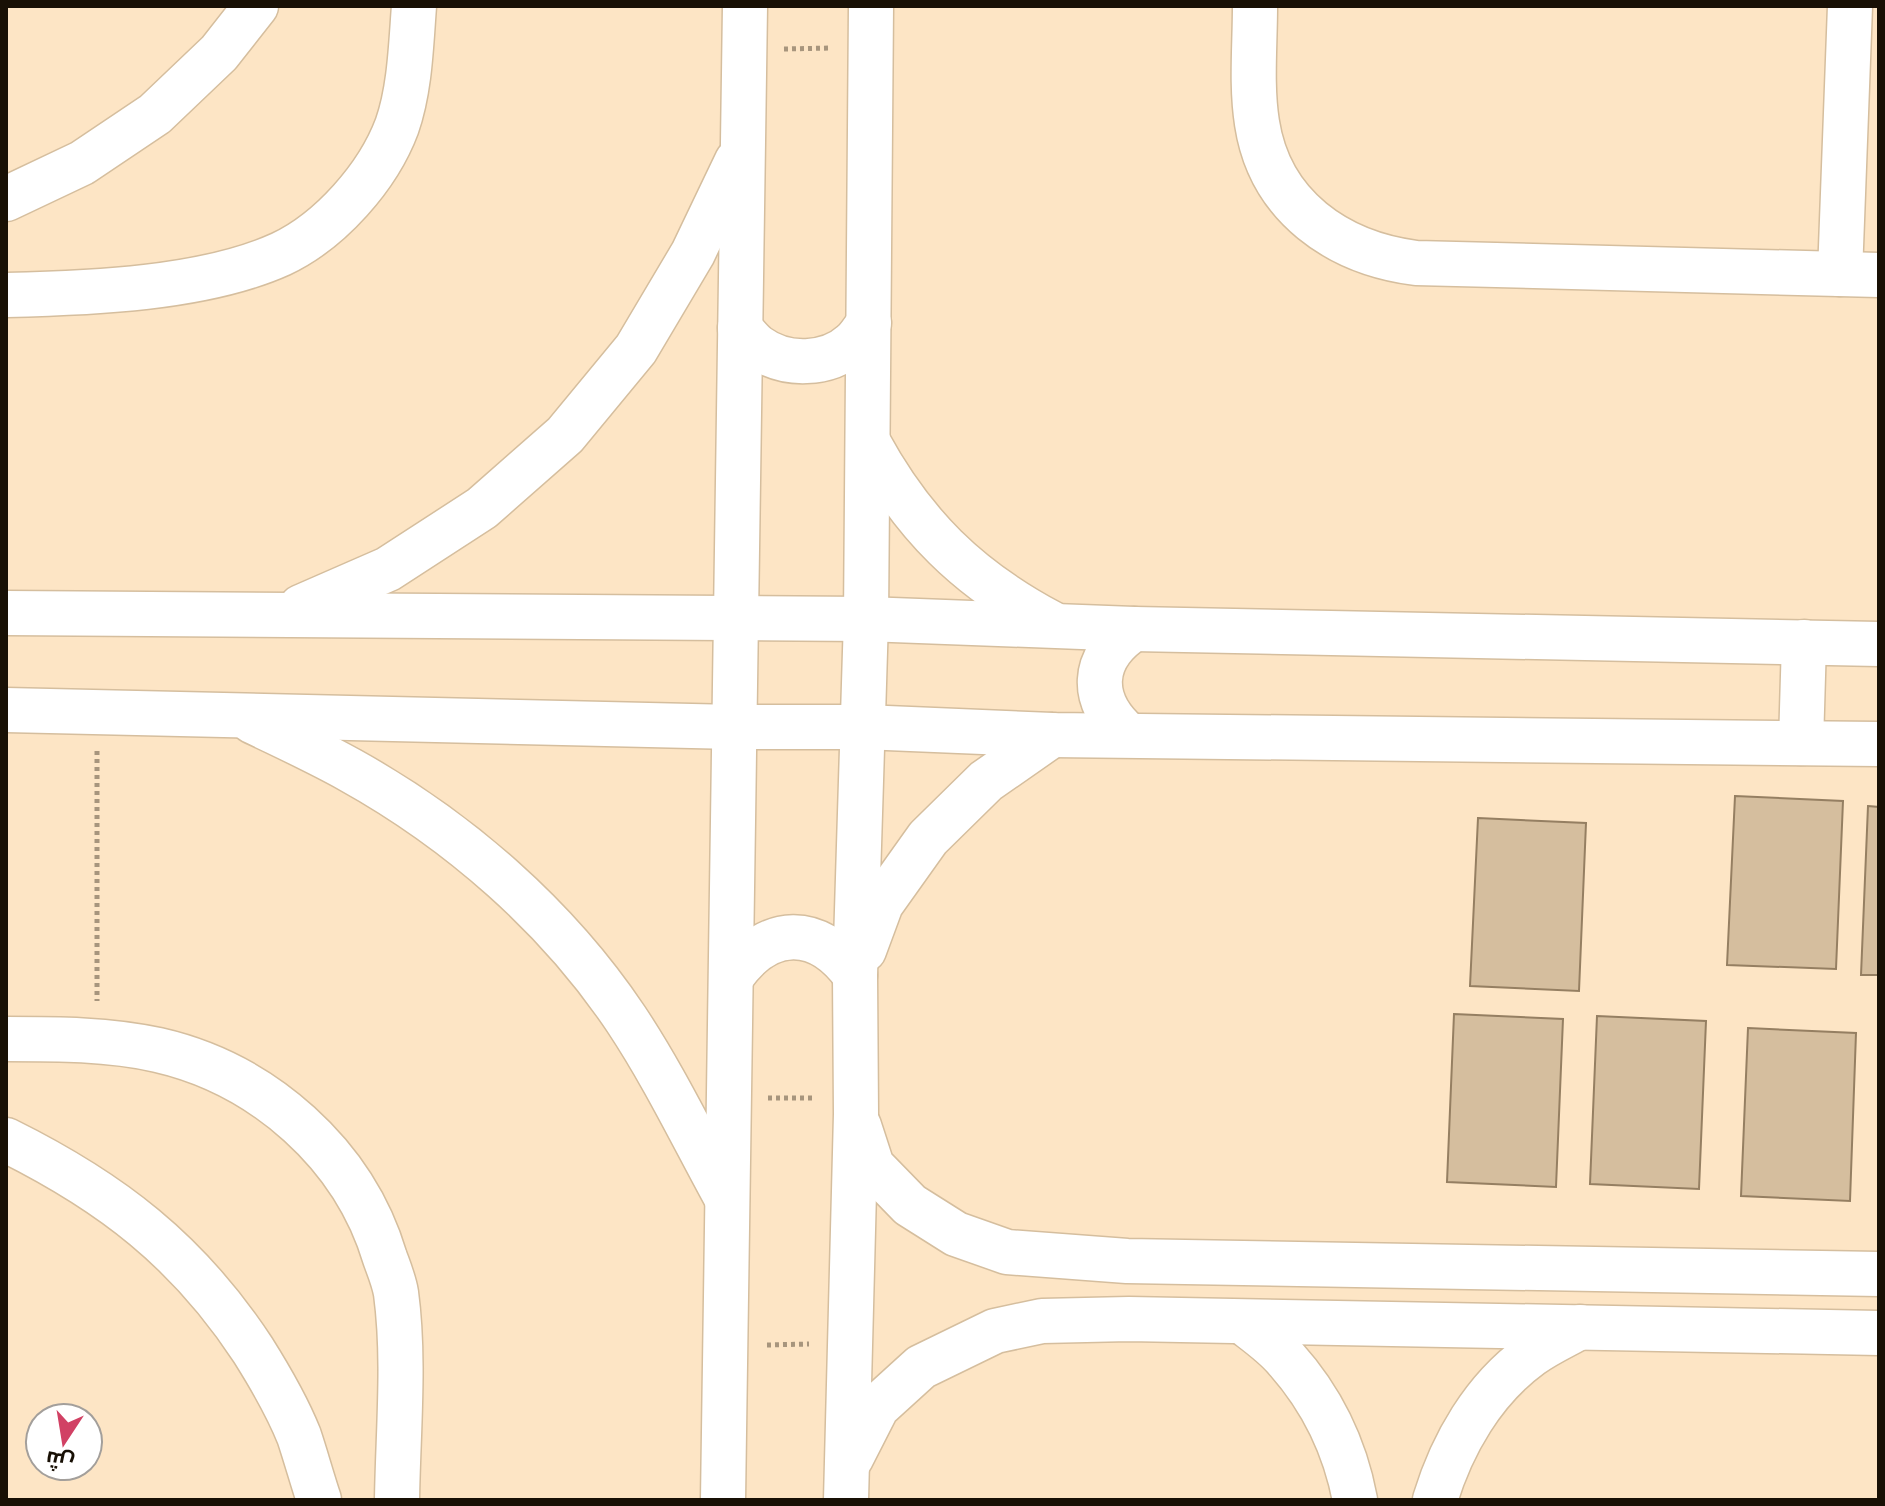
<svg xmlns="http://www.w3.org/2000/svg" width="1885" height="1506" viewBox="0 0 1885 1506" font-family="Manrope,Cairo,sans-serif">
<style>
.building{fill:#d5be9e;stroke:#957f62;stroke-width:2}
.lines{fill:none;stroke-linecap:round;stroke-linejoin:round}
.minor-casing{stroke:#d5be9e;stroke-width:47}
.path{stroke:#a7957d;stroke-width:5;stroke-dasharray:4 4;stroke-linecap:butt}
.minor{stroke:#fff;stroke-width:44}
</style>
<rect width="100%" height="100%" fill="#fde5c5"/>
<g class="building">
<path d="M1735,796L1843,801L1836,969L1727,965Z"/>
<path d="M1868,806L1879,807V975H1861Z"/>
<path d="M1478,818L1586,823L1579,991L1470,986Z"/>
<path d="M1454,1014L1563,1019L1556,1187L1447,1182Z"/>
<path d="M1597,1016L1706,1021L1699,1189L1590,1184Z"/>
<path d="M1748,1028L1856,1033L1850,1201L1741,1196Z"/>
</g>
<g class="lines">
<g class="minor-casing">
<g id="minor">
<path d="M1255,6C1255,45 1251,85 1257,123C1270,207 1338,253 1416,263L1879,275"/>
<path d="M6,199L82,163L155,114L219,53L256,6"/>
<path d="M1840,274L1850,6"/>
<path d="M6,295C90,293 204,289 281,254C330,231 378,177 397,126C410,89 411,45 414,6"/>
<path d="M740,328C745,334 751,342 758,347C785,367 828,366 853,343C859,338 864,329 869,323"/>
<path d="M868,442C913,525 968,579 1051,623"/>
<path d="M301,607L388,569L482,508L565,435L636,349L693,253L737,161"/>
<path d="M6,613L866,619L1134,629L1879,644"/>
<path d="M6,710L735,727H863L1052,735L1879,744"/>
<path d="M252,721C285,737 318,752 350,770C458,830 557,916 626,1019C664,1076 694,1139 727,1199"/>
<path d="M1128,735C1089,701 1090,658 1134,629"/>
<path d="M1801,743L1804,642"/>
<path d="M864,950L881,904L928,838L986,781L1052,735"/>
<path d="M732,976C768,925 818,924 855,975"/>
<path d="M6,1039C56,1039 109,1039 158,1050C263,1074 354,1154 385,1258C389,1269 394,1281 396,1293C405,1360 398,1432 397,1500"/>
<path d="M859,1126L872,1166L910,1205L956,1234L1007,1252L1127,1261L1879,1274"/>
<path d="M6,1140C111,1192 188,1251 253,1350C270,1377 287,1406 299,1436C306,1457 312,1479 319,1500"/>
<path d="M1243,1322C1257,1333 1273,1344 1285,1358C1321,1398 1345,1447 1355,1500"/>
<path d="M851,1458L877,1407L921,1367L995,1331L1042,1321L1129,1319L1879,1333"/>
<path d="M723,1500L745,6"/>
<path d="M846,1500L856,1114L855,975L866,619L871,6"/>
<path d="M1435,1500C1452,1444 1483,1390 1531,1355C1546,1344 1564,1336 1580,1327"/>
</g>
</g>
<g class="path">
<path d="M784,49L830,48"/>
<path d="M97,751V1001"/>
<path d="M768,1098H814"/>
<path d="M767,1345L809,1344"/>
</g>
<use href="#minor" class="minor"/>
</g>
<rect width="1885" height="1506" fill="none" stroke="#181005" stroke-width="16"/>
<g transform="translate(64 1442) rotate(192)"><circle r="38" fill="#ffffff" stroke="#a39f9b" stroke-width="2"/>
<path d="M0-6L14 30L0 20L-14 30Z" fill="#d14164"/>
<text y="-12" font-size="22" font-weight="bold" text-anchor="middle" fill="#181005">ش</text>
</g>
</svg>
